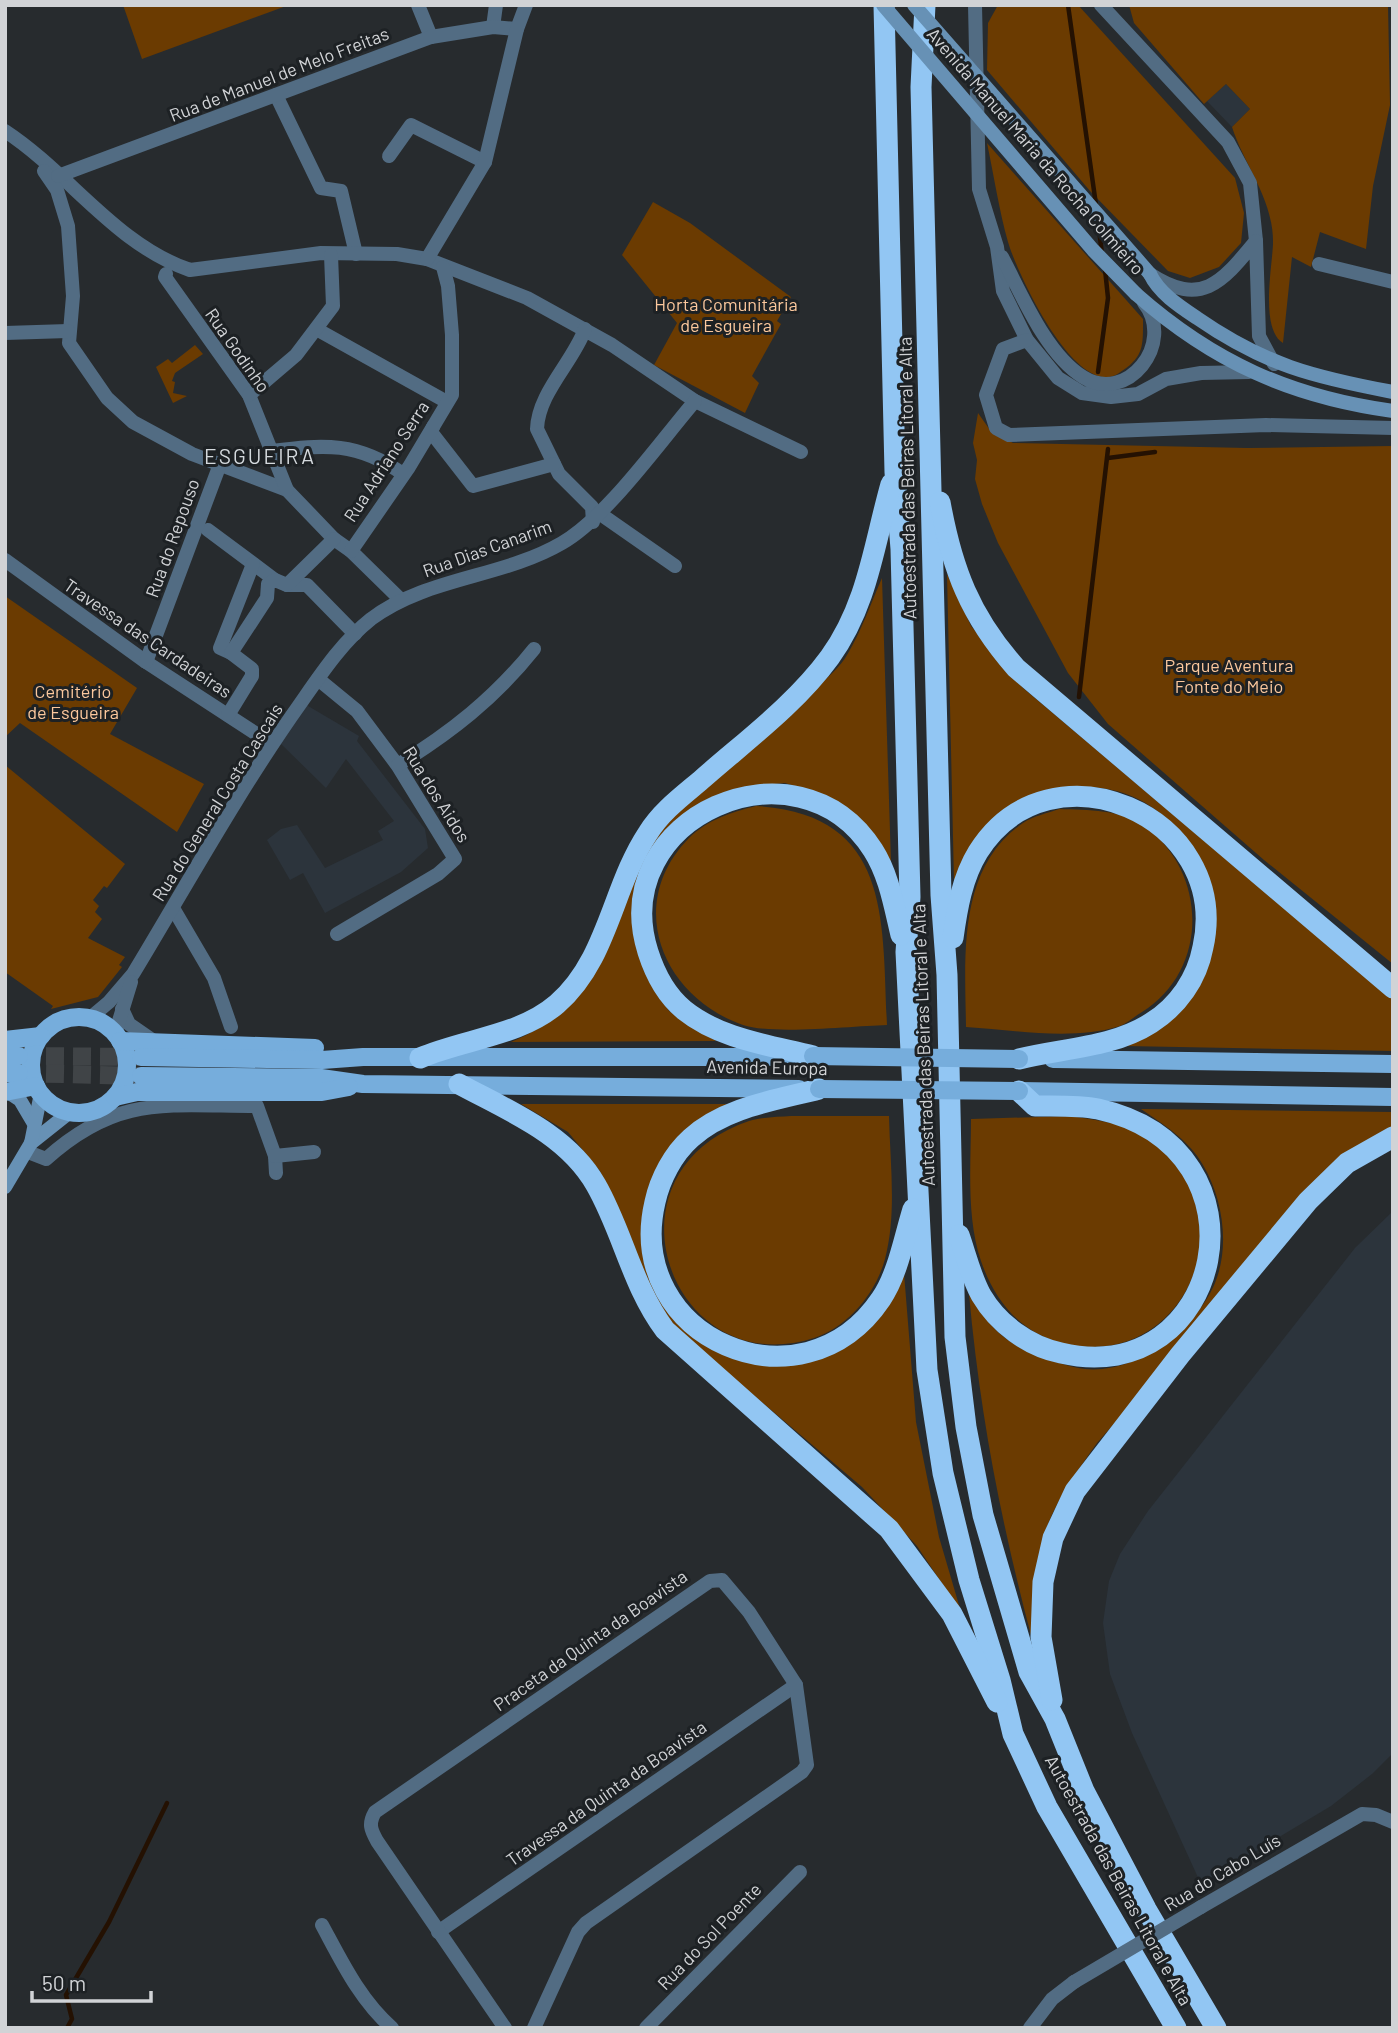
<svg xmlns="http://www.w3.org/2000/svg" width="1398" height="2033" viewBox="0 0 1398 2033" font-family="Barlow,sans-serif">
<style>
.built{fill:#2c343c}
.green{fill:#6b3b01}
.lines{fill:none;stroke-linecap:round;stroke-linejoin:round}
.stream{stroke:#241102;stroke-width:4.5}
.primary-tunnel{stroke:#404447;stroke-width:18;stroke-dasharray:18 9;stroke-linecap:butt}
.street{stroke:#526c83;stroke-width:14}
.secondary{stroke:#6791b5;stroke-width:14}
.primary{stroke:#76addc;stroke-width:18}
.highway{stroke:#92c6f3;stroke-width:21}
.street-bridge{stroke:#526c83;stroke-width:14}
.secondary-bridge{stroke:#6791b5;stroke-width:14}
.primary-bridge{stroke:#76addc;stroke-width:18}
.labels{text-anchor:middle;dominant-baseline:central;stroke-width:6;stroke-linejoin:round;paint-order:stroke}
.street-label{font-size:18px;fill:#d1d3d6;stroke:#1d2124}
.park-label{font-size:18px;fill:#fcc89d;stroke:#1d2124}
.quarter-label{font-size:21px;letter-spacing:2px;fill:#d4d9dd;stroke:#1d2124}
</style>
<rect width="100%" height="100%" fill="#272b2e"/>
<g class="built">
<path d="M1226,84L1250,109L1232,127L1207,101Z"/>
<path d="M303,703L359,736L357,741L425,829L428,848L401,872L325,913L303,873L290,880L267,840L281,829L297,825L325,868L383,840L378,831L394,821L346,759L326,788L277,740Z"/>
<path d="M1393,1211V1753L1372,1774L1331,1806L1201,1884L1132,1733L1110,1674L1103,1623L1109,1581L1120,1554L1148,1511L1355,1248Z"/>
</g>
<g class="green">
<path d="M123,5H289L142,59Z"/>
<path d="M998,5H1078L1235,178L1244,213L1241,243L1219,267L1190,278L1168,271L1090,191L987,70L988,23Z"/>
<path d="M1129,5H1388L1390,105L1373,186L1366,249L1320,232L1311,267L1292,257L1283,343C1260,329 1272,268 1273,244C1274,200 1245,167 1232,127L1250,109L1226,84L1204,104L1134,23Z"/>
<path d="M987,143L1143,319C1143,347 1144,357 1119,373C1077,402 1017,273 1008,242C999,210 994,176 987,143Z"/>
<path d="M653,202L690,223L791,297L777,321L781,324L752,376L759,383L745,413L654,365L677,323L622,255Z"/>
<path d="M195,345L203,354L175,373L172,381L175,382L173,393L187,396L173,403L156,367L168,359L172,363Z"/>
<path d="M978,413L990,430L1013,443L1247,448L1393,446V964L1264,860L1108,724L1068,673L998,543L982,504L975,479L977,460L973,443Z"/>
<path d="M947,574L971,626L1023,688L1393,1000V1051L1125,1046C1178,1021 1190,1005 1212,952C1206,933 1177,829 1169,821C1117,769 1032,780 983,830C971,843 963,865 954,881Z"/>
<path d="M882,578L891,863L865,825L828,796L785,783L743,787L706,801L637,884L633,928L644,971L669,1011L716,1041L511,1042C626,994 599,911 662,830C703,779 772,736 818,686C828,677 840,667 847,655C861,632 871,603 882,578Z"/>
<path d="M5,596L137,688L110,734L204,784L177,832L20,723L5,737Z"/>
<path d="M5,765L125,864L107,888L104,886L93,900L99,906L95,912L102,919L88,938L125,957L119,965L122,967L98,997L51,1009L53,1006L5,972Z"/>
<path d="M756,806C892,814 882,919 887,1025C853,1026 772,1035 743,1025C662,997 624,904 689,838C707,820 732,812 756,806Z"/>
<path d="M1059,809C1088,810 1121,809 1146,827C1208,874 1209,970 1142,1012C1135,1016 1128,1023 1120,1026C1072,1041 1015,1030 966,1027C965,956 957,868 1023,823C1033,816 1048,813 1059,809Z"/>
<path d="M521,1104H728L650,1186L643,1230L645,1258L707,1343L745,1361L791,1365L832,1354L861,1335L881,1314L904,1273L916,1422L939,1537L961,1612L917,1546L862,1487L686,1338L663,1313L641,1270L600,1171L568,1132Z"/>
<path d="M1141,1109L1393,1112V1127L1359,1145L1097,1443C1075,1474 1049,1509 1041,1547C1034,1576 1034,1609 1032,1639C1001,1522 980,1415 969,1294C978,1306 987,1322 998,1332C1014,1347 1038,1357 1059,1363C1067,1365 1076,1368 1085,1369C1137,1374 1195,1330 1215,1283C1230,1246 1223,1199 1203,1165C1189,1140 1164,1125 1141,1109Z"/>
<path d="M791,1116H889C890,1163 897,1214 885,1259C876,1293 848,1327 814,1338C671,1384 595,1173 749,1121C762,1117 778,1117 791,1116Z"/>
<path d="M1071,1116C1093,1120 1119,1122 1138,1133C1260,1199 1189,1379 1058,1342C1018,1330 994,1299 981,1261C966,1216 971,1165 971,1119Z"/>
</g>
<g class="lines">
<g class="stream">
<path d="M1068,5L1096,205"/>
<path d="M1098,221L1102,254"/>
<path d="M1098,372L1108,298L1105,269"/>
<path d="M1108,458L1155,452"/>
<path d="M1079,697L1108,449"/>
<path d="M67,2028L72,2019L66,1995L109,1922L167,1803"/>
</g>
<g class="primary-tunnel">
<path d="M19,1056L141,1057"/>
<path d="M19,1073L141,1076"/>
</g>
<g class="street">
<path d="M418,5L431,37"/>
<path d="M975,5L979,189L997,247L1003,291L1027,340L1058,378L1082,393L1111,397L1138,394L1166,379L1201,373L1249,372"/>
<path d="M1101,5L1228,142L1250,183L1256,241"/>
<path d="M493,27L496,5"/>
<path d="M276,95L321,188L341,191L356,254"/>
<path d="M5,131C69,173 116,245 190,270L321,253L397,254L427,259L527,298L612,345L695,401L801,452"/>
<path d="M389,156L411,125L485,162"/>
<path d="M44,171L57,190L68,226L73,296L69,343L107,398L133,422L192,454L287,490L334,539L351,551L400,599"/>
<path d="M58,176L431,37L493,27L517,29"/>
<path d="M1002,257C1022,295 1046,354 1083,377C1127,405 1176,343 1144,303"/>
<path d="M427,259L485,162L517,29L526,5"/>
<path d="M1319,264L1393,282"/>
<path d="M166,274L165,277L249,395L287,490"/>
<path d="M1150,274C1202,308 1222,282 1256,241L1259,336L1274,364"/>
<path d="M585,329C573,362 538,393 537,429L559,474L592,507L593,522"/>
<path d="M318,330L447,402"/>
<path d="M5,333L68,331"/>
<path d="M1027,340L1003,349L986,395L996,428L1009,435L1266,425L1393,428"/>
<path d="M249,395L296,355L333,306L331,255"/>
<path d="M433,427L431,432L473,486L554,464"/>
<path d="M272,451C324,444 358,442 403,474"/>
<path d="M599,513L675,566"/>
<path d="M208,530L275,580"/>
<path d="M351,551L409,467L452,395V335L448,286L443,267"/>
<path d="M5,560L146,662L272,744"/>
<path d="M287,585H307L355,634"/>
<path d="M231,653L220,648L253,564"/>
<path d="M146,662L219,467"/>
<path d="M318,679L357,711L398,766L455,859L438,874L337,934"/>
<path d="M228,715L252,676V669L231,653L267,598L268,584L275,580L287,585L334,539"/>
<path d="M398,765C450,733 495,698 534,649"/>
<path d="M173,908L214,978L231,1027"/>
<path d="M122,1009L129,1024L155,1042"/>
<path d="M90,1018L109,1002L133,974C188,883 239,790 300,704C321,674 342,642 371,619C427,577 502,578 562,543C607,517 659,443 695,401"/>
<path d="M115,1034L131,982"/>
<path d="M28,1152L46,1159C118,1094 167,1106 257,1106L275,1156L276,1173"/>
<path d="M275,1156L314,1152"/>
<path d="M1201,1907L1362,1814L1376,1815L1393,1822"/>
<path d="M322,1925C342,1962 360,2000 392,2028"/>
<path d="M438,1932L796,1685"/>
<path d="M505,2028L377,1841C371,1830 368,1824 375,1812L710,1581L722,1580L749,1612L796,1685L807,1765L802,1772L586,1923L578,1932L534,2028"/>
<path d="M646,2028L800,1872"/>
<path d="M1030,2028L1052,1999L1074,1982"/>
</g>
<g class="secondary">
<path d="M1150,274C1159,293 1179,306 1197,318C1265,365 1313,377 1393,392"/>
<path d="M1136,294C1213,362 1291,397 1393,411"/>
<path d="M8,1092L20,1100L33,1122"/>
<path d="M31,1143L70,1112"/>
<path d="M5,1187L31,1143L41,1093"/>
</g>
<g class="primary">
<circle cx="79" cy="1065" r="48"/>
<path d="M5,1040L41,1036"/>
<path d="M120,1041L315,1048"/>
<path d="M5,1056H19"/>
<path d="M141,1057L322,1060L363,1057H795"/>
<path d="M1053,1059L1393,1064"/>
<path d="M5,1073H19"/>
<path d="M141,1076L321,1078L363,1084L799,1089"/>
<path d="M1019,1091L1393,1097"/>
<path d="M5,1092L36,1086"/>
<path d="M115,1097L137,1092H322L349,1087"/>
</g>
<g class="highway">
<path d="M884,5L895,472L901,549L910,897L906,952L927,1370L943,1473L969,1580L1000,1680L1013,1734L1047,1807L1176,2028"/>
<path d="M925,5L921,87L941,895L947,975L955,1337L966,1427L983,1515L1029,1672L1055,1719L1084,1791L1146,1909L1216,2028"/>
<path d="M940,502C952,569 970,616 1016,668L1393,988"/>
<path d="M953,938C957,909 962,878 978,852C1050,737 1232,816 1203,947C1197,979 1178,1006 1151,1023C1112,1048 1062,1048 1019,1059"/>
<path d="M813,1056C769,1045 720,1039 684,1010C666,995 655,974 648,952C605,817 798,732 873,850C889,875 894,906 901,935"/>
<path d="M420,1058C464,1039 520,1036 557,1004C608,960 612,887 648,833C661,812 681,797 700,781C744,742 795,705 830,657C868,604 874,544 891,484"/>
<path d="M459,1084C509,1111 567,1134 596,1185C623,1232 632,1286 665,1330L889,1529L952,1614L997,1702"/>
<path d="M819,1089C777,1100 725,1107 691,1138C673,1154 660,1179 655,1202C623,1338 802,1416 881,1299C898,1274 904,1238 913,1209"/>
<path d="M959,1235C966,1255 971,1277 981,1295C998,1324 1028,1346 1061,1353C1223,1391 1278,1149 1098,1109C1078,1105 1055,1106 1035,1106L1019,1091"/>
<path d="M1052,1700L1041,1637L1043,1582L1053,1538L1075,1491L1180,1355L1308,1201L1347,1163L1393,1137"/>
</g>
<path class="street-bridge" d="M1074,1982L1201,1907"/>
<g class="secondary-bridge">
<path d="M883,5L1093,250L1136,294"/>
<path d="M914,5L1150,274"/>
</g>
<g class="primary-bridge">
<path d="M813,1056L1019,1059"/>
<path d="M819,1089L1019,1091"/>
</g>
</g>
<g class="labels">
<g class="street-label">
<text transform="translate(279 74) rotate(-21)">Rua de Manuel de Melo Freitas</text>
<text transform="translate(1036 151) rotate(49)">Avenida Manuel Maria da Rocha Colmieiro</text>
<text transform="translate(238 350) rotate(55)">Rua Godinho</text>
<text transform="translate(386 461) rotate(-57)">Rua Adriano Serra</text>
<text transform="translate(907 478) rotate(-91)">Autoestrada das Beiras Litoral e Alta</text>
<text transform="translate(172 538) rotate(-70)">Rua do Repouso</text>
<text transform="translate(487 548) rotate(-20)">Rua Dias Canarim</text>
<text transform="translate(148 638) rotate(34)">Travessa das Cardadeiras</text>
<text transform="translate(437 794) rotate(58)">Rua dos Aidos</text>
<text transform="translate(217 802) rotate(-58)">Rua do General Costa Cascais</text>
<text transform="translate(923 1045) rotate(-92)">Autoestrada das Beiras Litoral e Alta</text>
<text transform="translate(767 1067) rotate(1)">Avenida Europa</text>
<text transform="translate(590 1640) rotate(-35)">Praceta da Quinta da Boavista</text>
<text transform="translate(606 1793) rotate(-35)">Travessa da Quinta da Boavista</text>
<text transform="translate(1222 1872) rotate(-31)">Rua do Cabo Luís</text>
<text transform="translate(1119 1880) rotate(61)">Autoestrada das Beiras Litoral e Alta</text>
<text transform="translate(709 1936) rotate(-46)">Rua do Sol Poente</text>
</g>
<g class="park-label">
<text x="726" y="304">Horta Comunitária<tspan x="726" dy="21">de Esgueira</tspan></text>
<text x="1229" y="665">Parque Aventura<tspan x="1229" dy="21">Fonte do Meio</tspan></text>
<text x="73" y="691">Cemitério<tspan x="73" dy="21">de Esgueira</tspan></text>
</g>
<g class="quarter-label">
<text x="260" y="455">ESGUEIRA</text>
</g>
</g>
<rect width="1398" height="2033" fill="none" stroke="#d1d3d6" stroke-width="14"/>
<path d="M32 1991v10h119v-10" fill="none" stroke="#d1d3d6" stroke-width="3.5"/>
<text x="42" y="1991" font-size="21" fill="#d1d3d6" stroke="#1d2124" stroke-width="5" paint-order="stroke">50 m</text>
</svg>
